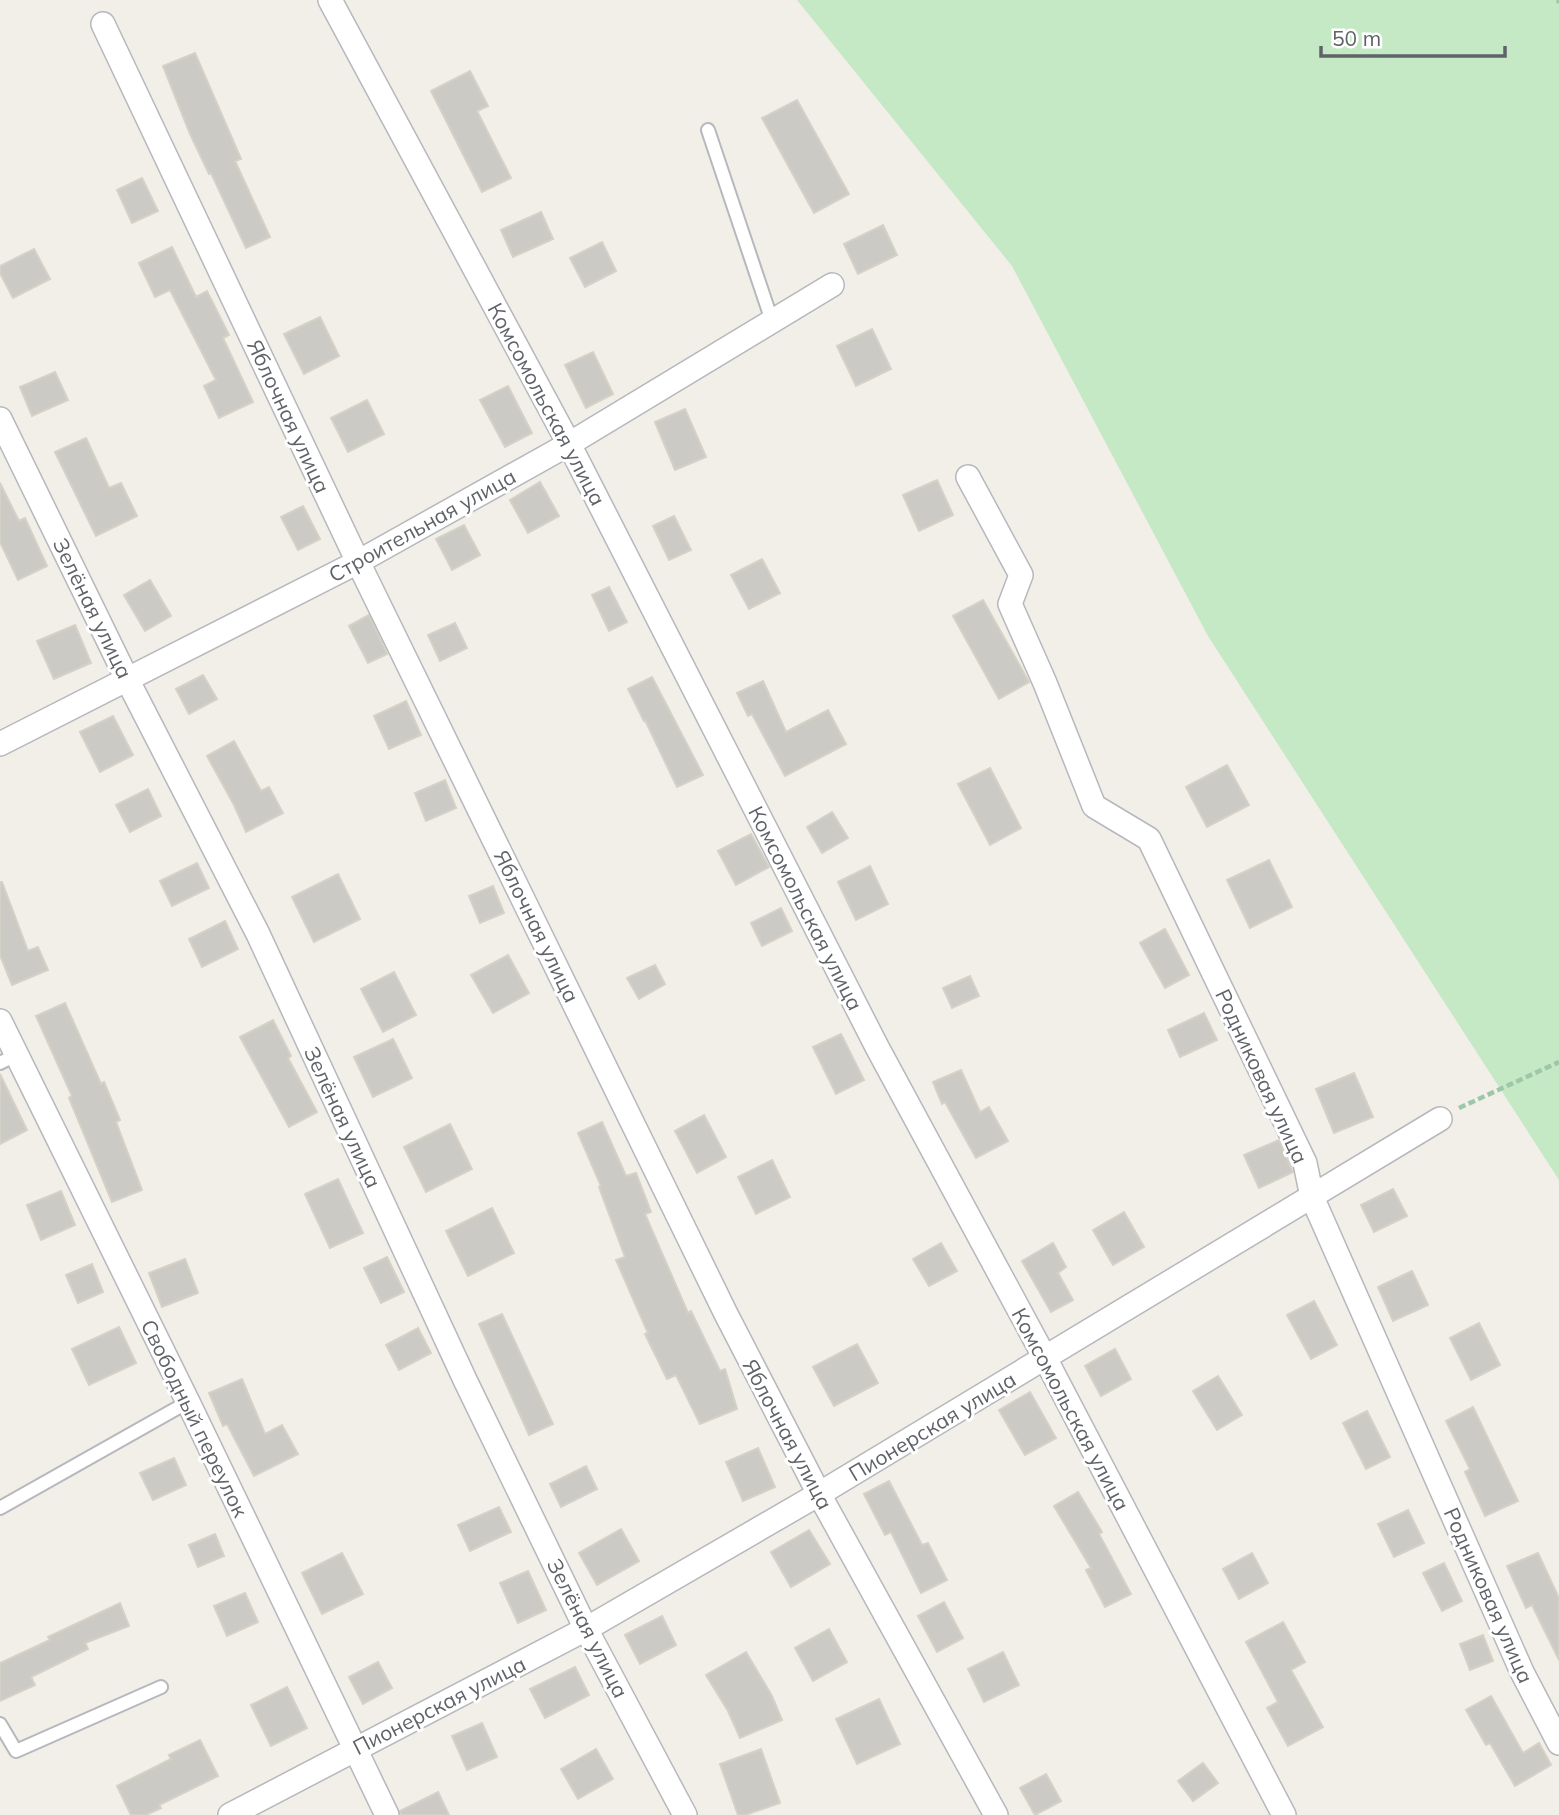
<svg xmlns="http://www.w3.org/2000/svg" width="1559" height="1815" viewBox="0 0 1559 1815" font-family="Mulish,sans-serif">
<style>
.green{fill:#c5e8c5}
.building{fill:#cccac5;stroke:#d6d1c6;stroke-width:2}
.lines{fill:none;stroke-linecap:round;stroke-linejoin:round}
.service-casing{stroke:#b5b8bc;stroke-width:16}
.minor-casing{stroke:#b5b8bc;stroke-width:26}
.path{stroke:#9cc7a9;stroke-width:4.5;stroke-dasharray:7 3.5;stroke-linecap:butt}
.service{stroke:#fff;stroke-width:12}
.minor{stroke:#fff;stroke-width:23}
.labels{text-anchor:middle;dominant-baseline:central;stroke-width:6;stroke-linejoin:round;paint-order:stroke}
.street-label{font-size:21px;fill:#5f6368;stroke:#fff}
</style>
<rect width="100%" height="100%" fill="#f1efe8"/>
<path class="green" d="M797,0H1559V1180L1208,636L1012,266Z"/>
<g class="building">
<path d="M195,53L241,159L235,161L270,237L246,248L211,173L209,174L190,134L163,66Z"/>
<path d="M470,71L488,106L477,111L511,178L482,192L431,91Z"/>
<path d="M797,100L849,194L814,213L762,118Z"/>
<path d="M142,178L158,211L132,223L117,190Z"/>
<path d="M541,212L553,239L513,257L501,230Z"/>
<path d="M883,225L897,255L858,274L844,244Z"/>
<path d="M602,242L616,271L585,287L570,258Z"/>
<path d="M172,247L196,297L207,291L229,335L223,338L253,402L219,418L204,386L216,380L170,290L155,297L139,263Z"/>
<path d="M34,249L50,279L13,298L0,273V266Z"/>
<path d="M320,317L339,356L304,374L284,334Z"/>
<path d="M872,329L891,369L856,386L837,346Z"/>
<path d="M593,352L613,394L586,408L565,365Z"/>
<path d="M55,372L68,400L32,416L20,387Z"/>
<path d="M508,386L532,433L505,447L480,400Z"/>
<path d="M367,400L384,434L348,452L331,418Z"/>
<path d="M685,409L706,457L675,470L655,422Z"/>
<path d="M86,438L109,488L121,483L137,516L96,536L55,452Z"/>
<path d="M937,480L953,515L919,531L903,495Z"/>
<path d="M540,482L559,516L528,533L510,500Z"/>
<path d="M0,483L19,521L25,518L47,566L18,580L0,542Z"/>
<path d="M303,506L320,539L298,550L281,517Z"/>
<path d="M674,516L691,550L669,560L653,526Z"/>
<path d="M464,525L480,555L452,570L436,539Z"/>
<path d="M762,559L780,593L749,609L731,575Z"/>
<path d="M150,580L171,616L145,631L124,595Z"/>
<path d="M609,587L627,622L609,631L592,595Z"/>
<path d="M983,600L1029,682L999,699L953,616Z"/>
<path d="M369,615L387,654L368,663L349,626Z"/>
<path d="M455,623L467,648L440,661L428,635Z"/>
<path d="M75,625L91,663L54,679L37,641Z"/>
<path d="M203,675L217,699L189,714L176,689Z"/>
<path d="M652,677L703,775L677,787L645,720L644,721L628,689Z"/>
<path d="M763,681L786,732L828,710L846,744L785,776L752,714L748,716L737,693Z"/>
<path d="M406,701L421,735L389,749L374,716Z"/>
<path d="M113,716L133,755L100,772L80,732Z"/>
<path d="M234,741L261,791L269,787L283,813L246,832L234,805L207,756Z"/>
<path d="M1227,765L1249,805L1207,827L1186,787Z"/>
<path d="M990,768L1021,828L990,845L958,784Z"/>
<path d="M445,780L456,808L426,821L415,793Z"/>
<path d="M148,789L161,816L130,832L116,805Z"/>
<path d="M832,812L848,838L822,853L807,827Z"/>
<path d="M751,834L769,867L736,885L718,851Z"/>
<path d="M1269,860L1292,907L1250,928L1227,880Z"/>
<path d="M197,863L209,888L172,906L160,881Z"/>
<path d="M870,866L888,904L856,920L838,882Z"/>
<path d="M338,874L360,919L314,942L292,897Z"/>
<path d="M0,882H2L28,951L38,947L48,970L12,985L0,955Z"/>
<path d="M493,886L504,913L480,923L469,896Z"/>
<path d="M781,908L792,931L762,946L751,923Z"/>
<path d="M225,921L238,949L202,967L189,939Z"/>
<path d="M1165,929L1189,975L1165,988L1140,943Z"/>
<path d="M508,955L529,993L493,1013L471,975Z"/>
<path d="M655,965L665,984L639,999L627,978Z"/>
<path d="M394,972L416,1015L383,1032L361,989Z"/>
<path d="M970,976L979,996L952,1008L943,988Z"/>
<path d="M65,1003L101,1084L104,1082L120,1120L116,1122L142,1190L112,1202L69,1098L72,1096L36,1016Z"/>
<path d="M1204,1013L1217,1040L1180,1057L1168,1030Z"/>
<path d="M273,1020L291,1056L288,1058L317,1112L289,1127L240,1037Z"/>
<path d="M841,1034L864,1080L836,1094L813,1047Z"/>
<path d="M393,1039L412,1078L373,1097L354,1057Z"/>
<path d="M961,1070L980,1112L989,1107L1008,1141L976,1158L945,1102L942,1104L933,1082Z"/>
<path d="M1354,1073L1373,1117L1334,1133L1316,1089Z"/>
<path d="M0,1074L27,1130L0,1144Z"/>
<path d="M704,1115L726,1157L697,1173L675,1131Z"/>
<path d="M602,1122L626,1176L636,1173L651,1212L645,1214L688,1313L691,1311L720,1371L725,1369L737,1409L700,1424L676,1375L667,1379L645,1334L648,1333L616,1260L625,1257L599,1187L601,1186L578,1133Z"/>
<path d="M450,1124L472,1169L426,1192L404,1147Z"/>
<path d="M1279,1140L1293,1172L1259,1188L1244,1155Z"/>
<path d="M772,1160L790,1197L756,1214L738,1177Z"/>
<path d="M338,1179L363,1233L330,1248L305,1194Z"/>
<path d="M1393,1189L1407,1216L1374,1232L1361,1205Z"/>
<path d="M61,1191L75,1225L41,1240L27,1205Z"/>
<path d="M492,1208L514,1253L468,1276L446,1231Z"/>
<path d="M1124,1212L1144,1247L1113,1265L1093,1230Z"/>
<path d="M941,1243L957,1271L929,1286L913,1259Z"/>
<path d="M1053,1243L1066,1267L1058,1273L1073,1300L1051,1312L1022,1261Z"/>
<path d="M387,1257L404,1292L381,1303L364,1268Z"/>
<path d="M185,1259L198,1293L162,1307L149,1273Z"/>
<path d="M92,1264L103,1292L78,1303L66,1275Z"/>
<path d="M1412,1271L1428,1305L1393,1321L1378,1287Z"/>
<path d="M1314,1301L1337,1345L1311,1359L1287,1315Z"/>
<path d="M502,1314L553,1424L529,1435L479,1324Z"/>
<path d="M1479,1323L1500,1365L1471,1380L1450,1338Z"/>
<path d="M119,1327L136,1363L89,1385L72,1349Z"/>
<path d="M418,1328L431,1353L399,1370L386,1345Z"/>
<path d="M857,1344L878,1383L834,1406L813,1367Z"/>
<path d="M1115,1349L1131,1379L1101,1396L1085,1366Z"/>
<path d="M1218,1376L1242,1415L1217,1430L1193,1391Z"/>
<path d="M242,1379L265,1434L282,1425L298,1454L254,1476L227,1424L223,1426L209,1393Z"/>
<path d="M1030,1392L1056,1438L1025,1455L999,1410Z"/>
<path d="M1473,1407L1518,1501L1485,1516L1465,1472L1470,1469L1446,1421Z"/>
<path d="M1367,1411L1390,1457L1366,1469L1343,1423Z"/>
<path d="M758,1448L775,1487L743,1501L726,1462Z"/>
<path d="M174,1458L186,1485L153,1500L140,1473Z"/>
<path d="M586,1466L597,1489L561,1507L550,1484Z"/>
<path d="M889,1481L922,1545L928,1543L947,1580L921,1593L891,1532L885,1535L864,1494Z"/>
<path d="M1078,1492L1102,1532L1099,1534L1131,1594L1105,1607L1086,1570L1091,1568L1054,1506Z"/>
<path d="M499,1507L511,1532L470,1551L458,1525Z"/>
<path d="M1408,1510L1424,1543L1394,1557L1378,1524Z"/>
<path d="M621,1529L639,1561L597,1585L579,1553Z"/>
<path d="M809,1530L830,1564L791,1587L771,1552Z"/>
<path d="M215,1534L224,1556L198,1567L189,1545Z"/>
<path d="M342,1553L363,1594L322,1614L302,1573Z"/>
<path d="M1252,1553L1268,1583L1239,1599L1223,1569Z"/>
<path d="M1538,1553L1559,1598V1660L1532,1605L1526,1608L1507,1566Z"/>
<path d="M1444,1563L1462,1601L1442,1611L1423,1573Z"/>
<path d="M528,1571L546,1610L518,1623L500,1583Z"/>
<path d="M245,1593L258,1622L227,1636L214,1606Z"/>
<path d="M944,1602L963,1638L937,1652L918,1616Z"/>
<path d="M120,1603L129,1626L85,1643L88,1649L31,1677L35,1685L0,1701V1663L50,1640L48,1637Z"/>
<path d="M662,1616L676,1645L640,1664L625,1635Z"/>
<path d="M1283,1622L1305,1662L1291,1670L1323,1727L1288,1746L1267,1708L1278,1702L1246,1642Z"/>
<path d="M829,1629L847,1662L813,1681L795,1648Z"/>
<path d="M1483,1635L1493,1661L1470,1670L1460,1644Z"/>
<path d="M746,1652L772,1696L782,1720L740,1738L728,1711L706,1675Z"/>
<path d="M1003,1652L1019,1685L984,1702L968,1669Z"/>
<path d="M378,1662L392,1688L363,1704L349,1677Z"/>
<path d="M575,1667L589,1695L545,1718L530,1689Z"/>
<path d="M287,1687L307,1728L271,1746L251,1705Z"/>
<path d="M1491,1696L1523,1753L1539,1743L1551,1765L1515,1786L1490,1743L1486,1745L1466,1710Z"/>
<path d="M879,1699L900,1744L857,1764L836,1719Z"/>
<path d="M482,1723L497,1757L467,1770L452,1736Z"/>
<path d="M200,1740L218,1776L159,1805L161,1808L146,1815H131L117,1786L171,1759L169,1755Z"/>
<path d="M596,1749L613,1779L578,1799L561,1769Z"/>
<path d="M761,1749L780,1803L745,1815H738L720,1764Z"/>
<path d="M1203,1763L1218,1783L1193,1801L1178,1781Z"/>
<path d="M1046,1774L1061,1801L1035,1815L1020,1788Z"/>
<path d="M438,1792L449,1815H401L400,1811Z"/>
</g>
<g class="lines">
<g class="service-casing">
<g id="service">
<path d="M708,130L772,321"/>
<path d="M0,1063L16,1055"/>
<path d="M0,1508L188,1402"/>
<path d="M0,1724L16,1751L161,1687"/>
</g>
</g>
<g class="minor-casing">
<g id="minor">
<path d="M330,0L569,444L877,1047L1045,1358L1284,1815"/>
<path d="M103,24L358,562L726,1314L819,1494L996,1815"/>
<path d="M0,419L128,681L258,934L466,1382L586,1629L685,1815"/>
<path d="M968,477L1021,575L1010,604L1045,683L1094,806L1149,839L1305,1163L1312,1197L1522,1672L1559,1743"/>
<path d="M0,744L358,562L569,444L832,285"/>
<path d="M0,1021L188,1402L387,1815"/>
<path d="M230,1815L586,1629L819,1494L1440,1119"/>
</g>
</g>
<g class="path">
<path d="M1558,0L1559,3"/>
<path d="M1459,1108L1559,1062"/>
</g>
<use href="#service" class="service"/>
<use href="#minor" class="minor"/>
</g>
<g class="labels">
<g class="street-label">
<text transform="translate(547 404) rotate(62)">Комсомольская улица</text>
<text transform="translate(289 416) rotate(65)">Яблочная улица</text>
<text transform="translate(422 525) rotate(-29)">Строительная улица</text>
<text transform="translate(93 608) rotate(64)">Зелёная улица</text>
<text transform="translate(806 908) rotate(63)">Комсомольская улица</text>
<text transform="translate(537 926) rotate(64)">Яблочная улица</text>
<text transform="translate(1262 1076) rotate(65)">Родниковая улица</text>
<text transform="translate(343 1117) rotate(65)">Зелёная улица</text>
<text transform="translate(1071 1409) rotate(62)">Комсомольская улица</text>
<text transform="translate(195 1418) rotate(64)">Свободный переулок</text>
<text transform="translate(932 1426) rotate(-31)">Пионерская улица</text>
<text transform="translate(788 1434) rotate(62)">Яблочная улица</text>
<text transform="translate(1489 1595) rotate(66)">Родниковая улица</text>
<text transform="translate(588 1628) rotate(63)">Зелёная улица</text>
<text transform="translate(439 1705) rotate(-27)">Пионерская улица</text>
</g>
</g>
<path d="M1321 46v10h184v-10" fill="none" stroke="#5f6368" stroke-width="3.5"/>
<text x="1332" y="46" font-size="21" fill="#5f6368" stroke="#ffffff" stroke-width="5" paint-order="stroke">50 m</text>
</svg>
